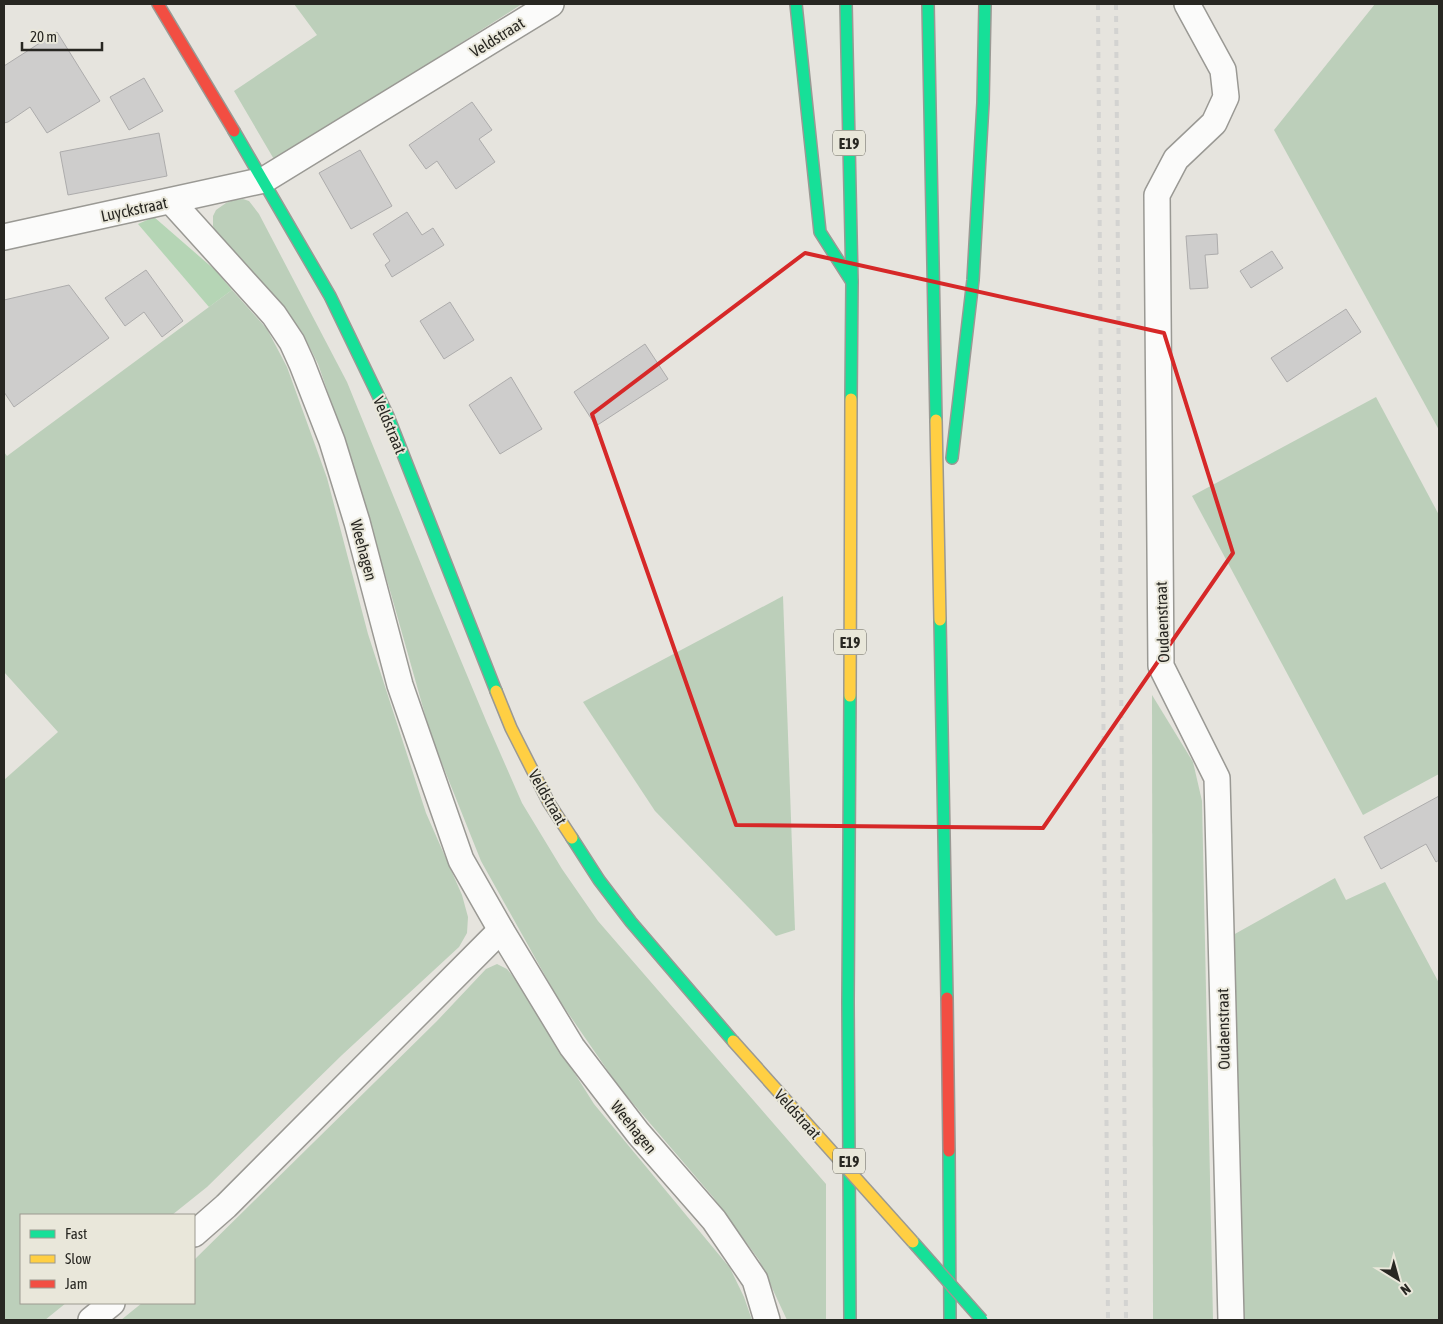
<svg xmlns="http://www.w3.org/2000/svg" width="1443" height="1324" viewBox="0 0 1443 1324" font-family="'Asap Condensed',sans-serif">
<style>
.green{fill:#bccfba}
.forest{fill:#b5d5b5}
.building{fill:#cecdcc;stroke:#adacac}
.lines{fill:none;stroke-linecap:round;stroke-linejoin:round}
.street-casing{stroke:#9a9994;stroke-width:28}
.fast-casing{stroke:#9a9994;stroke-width:14}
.slow-casing{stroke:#9a9994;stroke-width:14}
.jam-casing{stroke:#9a9994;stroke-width:14}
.street{stroke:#fbfbfa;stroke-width:25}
.fast{stroke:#16e098;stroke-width:11}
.slow{stroke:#ffcf43;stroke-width:11}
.jam{stroke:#f24e42;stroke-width:11}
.rail{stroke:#d3d3d1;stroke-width:4;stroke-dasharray:6 6;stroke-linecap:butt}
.fast-bridge-casing{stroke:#9a9994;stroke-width:14;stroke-linecap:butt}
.slow-bridge-casing{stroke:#9a9994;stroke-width:14;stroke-linecap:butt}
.fast-bridge{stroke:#16e098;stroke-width:11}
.slow-bridge{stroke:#ffcf43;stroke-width:11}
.marked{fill:none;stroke:#d62828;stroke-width:4;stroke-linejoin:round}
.labels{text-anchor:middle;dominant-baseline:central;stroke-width:4;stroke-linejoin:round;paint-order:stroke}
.shield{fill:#e9e7da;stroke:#626159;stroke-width:1}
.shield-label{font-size:15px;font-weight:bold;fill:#282722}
.street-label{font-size:16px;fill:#282722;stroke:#e9e7da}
</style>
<rect width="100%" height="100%" fill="#e6e4de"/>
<g class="green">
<path d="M294,4H522L275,161L234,91L317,35Z"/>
<path d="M1375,4H1439V430L1274,130Z"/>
<path d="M243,199L249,201L259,214L347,382L434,596L487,723L522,803L562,869L598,921L826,1184V1320H787L759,1260L713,1197L619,1087L557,997L481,861L431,736L391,594L348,450L318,364L302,332L272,293L244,267L217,236L213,226V216L216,210L226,203L234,200Z"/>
<path d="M232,290L267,329L287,367L327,478L368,634L426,813L462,895L468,917L467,933L459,947L342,1055L207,1187L172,1215H21V1303H66L45,1320H4V780L58,732L4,672V452L7,456Z"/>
<path d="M1376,397L1439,515V774L1363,815L1192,496Z"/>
<path d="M783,596L795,930L776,936L655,811L583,702Z"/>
<path d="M1152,695L1193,762L1202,801L1213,1320H1153Z"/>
<path d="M1335,878L1346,900L1385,882L1439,983V1320H1241L1233,935Z"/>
<path d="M497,964L507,969L516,980L594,1104L730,1268L744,1297L752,1320H121L142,1303H194V1260L437,1021L486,969Z"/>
</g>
<path class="forest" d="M154,217L215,270L232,290L209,307L138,224Z"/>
<g class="building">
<path d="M57,32L100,101L47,133L30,107L8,122L4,123V66Z"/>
<path d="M144,78L163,111L129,130L110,97Z"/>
<path d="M472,102L492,130L479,139L495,162L456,189L437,161L426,169L409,145Z"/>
<path d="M159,133L167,176L68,195L60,152Z"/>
<path d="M360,150L392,206L351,229L319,173Z"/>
<path d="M407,212L422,235L433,228L444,245L392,277L385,265L390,261L373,234Z"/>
<path d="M1217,234L1218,254L1205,255L1208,288L1190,289L1186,236Z"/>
<path d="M1272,251L1283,268L1251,288L1240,271Z"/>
<path d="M146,270L183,321L162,337L144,312L125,326L105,298Z"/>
<path d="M69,285L109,338L14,407L4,392V300Z"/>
<path d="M450,302L474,340L444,359L420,321Z"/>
<path d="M1346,309L1361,332L1287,382L1271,358Z"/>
<path d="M645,344L668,379L596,426L574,392Z"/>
<path d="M511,377L542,429L500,454L469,405Z"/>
<path d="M1439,796V860L1436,862L1426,844L1381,869L1364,837Z"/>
</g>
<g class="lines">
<g class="street-casing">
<g id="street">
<path d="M1187,4L1223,70L1226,97L1214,123L1176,159L1157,195L1161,666L1217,778L1231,1320"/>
<path d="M171,201L274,315L292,342L302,364L332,441L357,522L400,685L461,860L501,930L572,1047L638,1133L714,1220L755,1280L767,1320"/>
<path d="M4,237L264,180L551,4"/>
<path d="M194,1234L226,1206L501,930"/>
<path d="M91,1320L112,1303"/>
</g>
</g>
<g class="fast-casing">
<g id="fast">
<path d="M796,4L820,232L852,282"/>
<path d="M846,4L852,282L851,399"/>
<path d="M928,4L936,420"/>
<path d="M234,131L330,296L388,416L496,691"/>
<path d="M952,458L973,280L983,103L985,4"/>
<path d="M940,620L947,998"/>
<path d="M850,696L848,1002L850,1320"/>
<path d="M572,838L599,880L631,922L733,1041"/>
<path d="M949,1151L950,1320"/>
</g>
</g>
<g class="slow-casing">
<g id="slow">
<path d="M936,420L940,620"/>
<path d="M496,691L511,728L549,803L572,838"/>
<path d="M850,696L851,399"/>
</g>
</g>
<g class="jam-casing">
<g id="jam">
<path d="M158,4L234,131"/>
<path d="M947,998L949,1151"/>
</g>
</g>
<use href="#street" class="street"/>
<use href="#fast" class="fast"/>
<use href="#slow" class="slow"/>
<use href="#jam" class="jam"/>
<g class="rail">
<path d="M1098,4L1108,1320"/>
<path d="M1116,4L1126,1320"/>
</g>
<g class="fast-bridge-casing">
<path id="fast-bridge" d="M913,1242L982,1320"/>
</g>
<g class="slow-bridge-casing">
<path id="slow-bridge" d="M733,1041L913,1242"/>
</g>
<use href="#fast-bridge" class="fast-bridge"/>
<use href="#slow-bridge" class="slow-bridge"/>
</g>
<path class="marked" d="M805,253L1164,333L1233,553L1043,828L736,825L592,414Z"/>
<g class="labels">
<g class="shield">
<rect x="833" y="130.5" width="32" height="25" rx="4"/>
<rect x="834" y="629.5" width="32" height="25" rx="4"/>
<rect x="833" y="1148.5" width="32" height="25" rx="4"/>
</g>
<g class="shield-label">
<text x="849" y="143">E19</text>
<text x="850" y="642">E19</text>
<text x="849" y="1161">E19</text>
</g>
<g class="street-label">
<text transform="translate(497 37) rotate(-32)">Veldstraat</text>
<text transform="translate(134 209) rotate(-12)">Luyckstraat</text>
<text transform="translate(390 425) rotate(67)">Veldstraat</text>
<text transform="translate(364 550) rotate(75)">Weehagen</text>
<text transform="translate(1162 622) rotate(-92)">Oudaenstraat</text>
<text transform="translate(548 797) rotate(60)">Veldstraat</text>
<text transform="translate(1223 1029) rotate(-91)">Oudaenstraat</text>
<text transform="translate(798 1114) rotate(48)">Veldstraat</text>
<text transform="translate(634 1127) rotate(51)">Weehagen</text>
</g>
</g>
<rect width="1443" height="1324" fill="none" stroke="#282722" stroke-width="10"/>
<rect x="20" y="1214" width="175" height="90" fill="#e9e7da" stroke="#9c9a90"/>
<rect x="30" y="1230" width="25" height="8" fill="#16e098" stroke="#9c9a90"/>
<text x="65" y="1239" font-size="15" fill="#282722">Fast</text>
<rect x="30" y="1255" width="25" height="8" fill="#ffcf43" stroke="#9c9a90"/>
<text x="65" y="1264" font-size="15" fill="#282722">Slow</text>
<rect x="30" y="1280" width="25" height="8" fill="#f24e42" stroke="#9c9a90"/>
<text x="65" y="1289" font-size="15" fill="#282722">Jam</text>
<g transform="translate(1398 1279) rotate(143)" stroke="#e9e7da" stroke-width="4" paint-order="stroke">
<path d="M0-4L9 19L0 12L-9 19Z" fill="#282722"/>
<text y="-8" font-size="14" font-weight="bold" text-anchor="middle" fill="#282722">N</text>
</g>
<path d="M22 42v8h80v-8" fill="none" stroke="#282722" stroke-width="2.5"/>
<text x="30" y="42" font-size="15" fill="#282722" stroke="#e9e7da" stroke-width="4" paint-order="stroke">20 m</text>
</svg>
